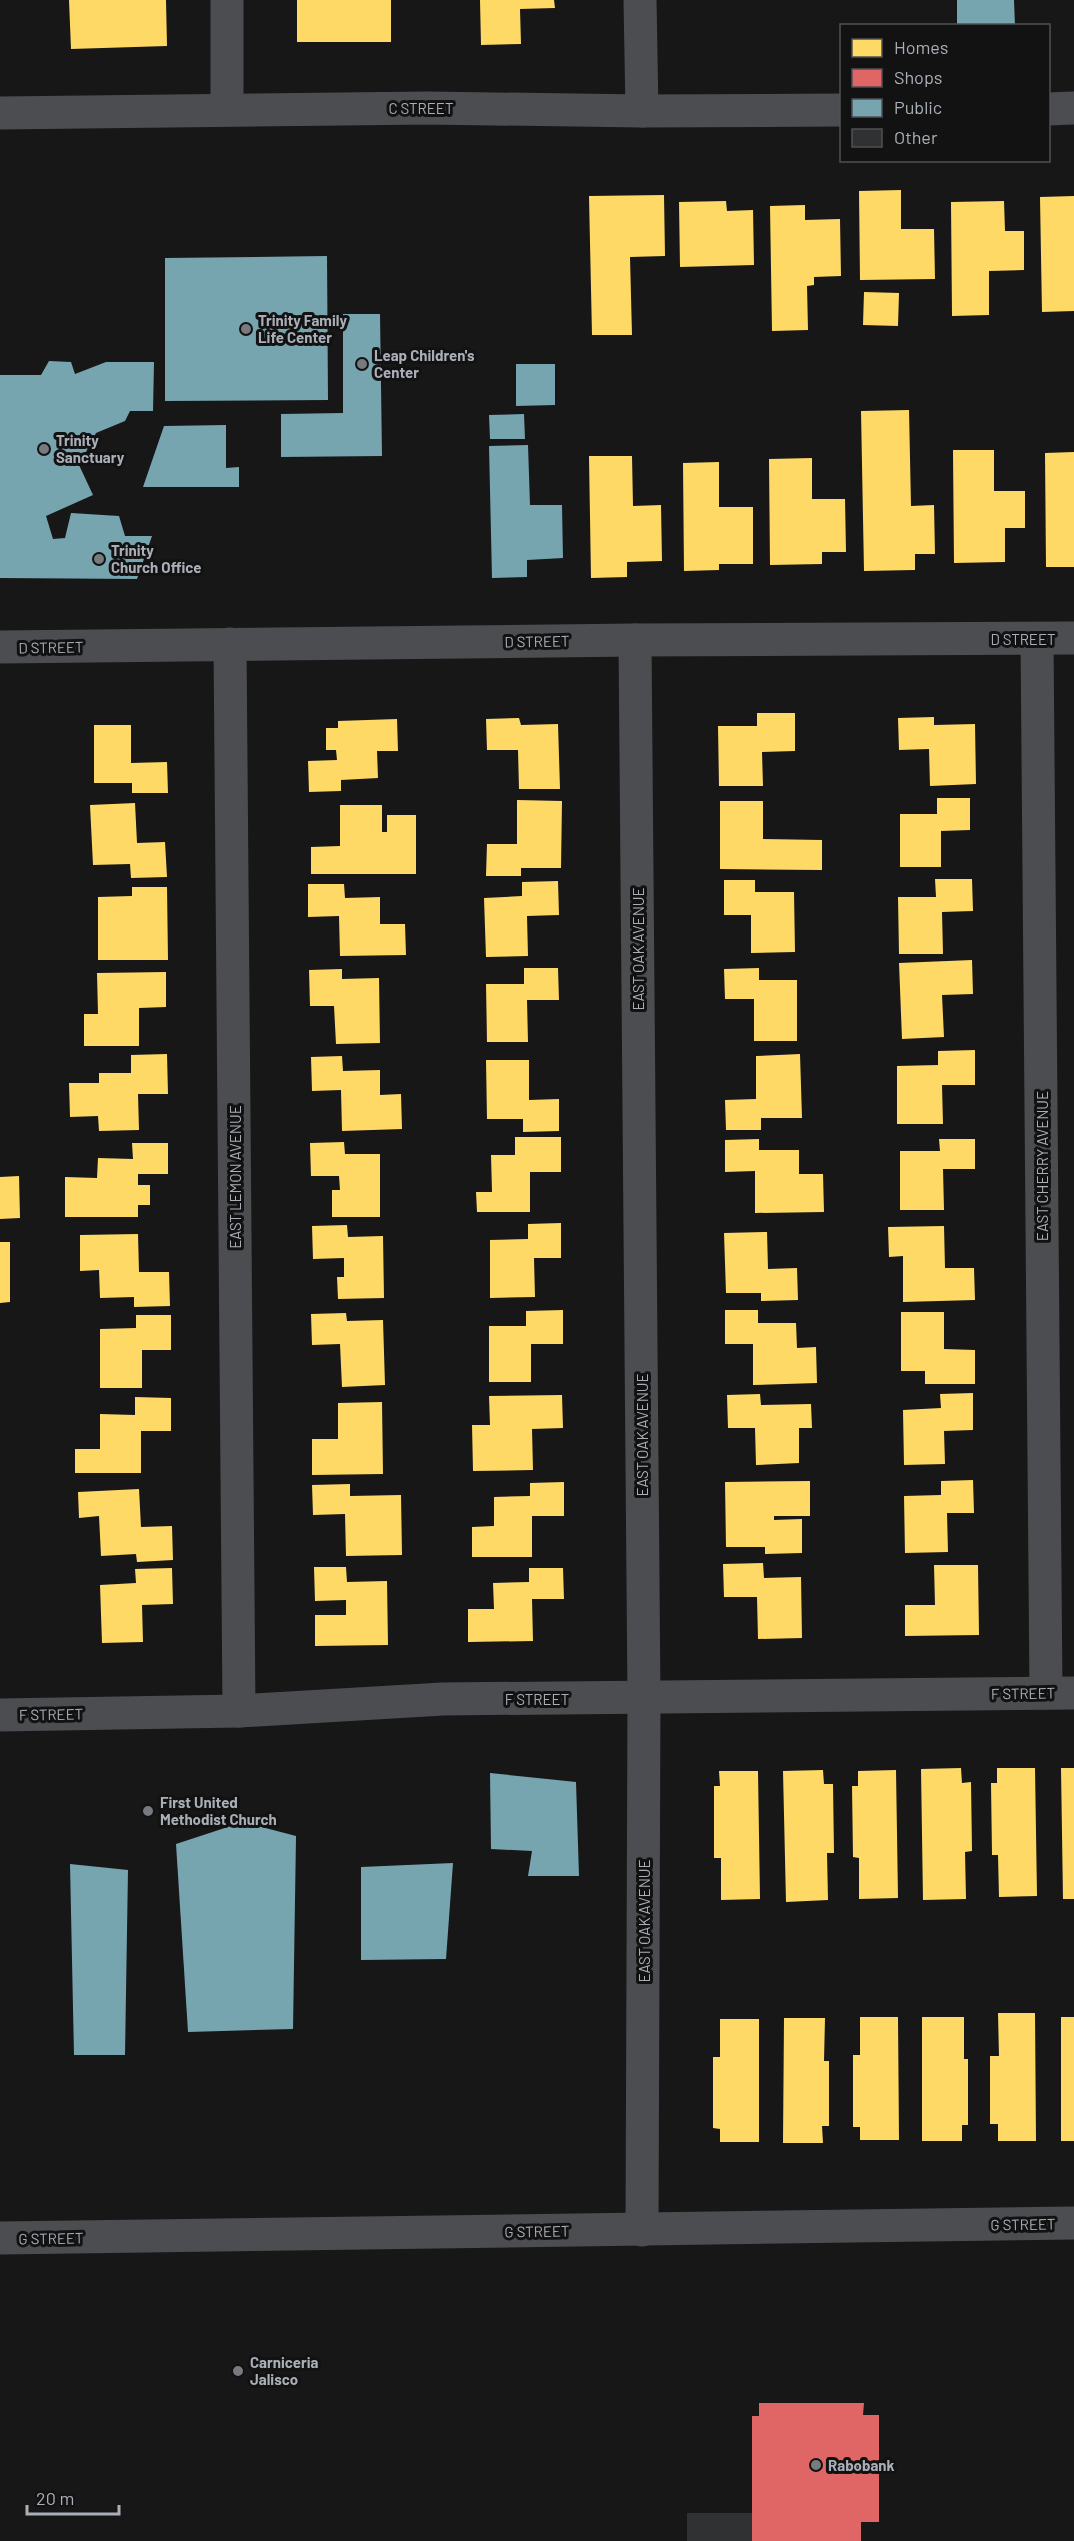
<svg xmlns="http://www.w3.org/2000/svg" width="1074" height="2541" viewBox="0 0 1074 2541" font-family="Barlow,sans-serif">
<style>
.homes{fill:#ffd966}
.shops{fill:#e06666}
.public{fill:#76a5af}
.building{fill:#303132}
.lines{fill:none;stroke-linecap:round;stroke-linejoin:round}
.minor{stroke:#4c4d50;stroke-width:33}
.poi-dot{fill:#777a7f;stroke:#121213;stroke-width:2}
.labels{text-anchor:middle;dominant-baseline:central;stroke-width:6;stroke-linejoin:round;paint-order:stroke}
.street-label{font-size:15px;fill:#aaafb7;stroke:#121213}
.poi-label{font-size:15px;font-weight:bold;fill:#aaafb7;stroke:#121213;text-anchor:start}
</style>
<rect width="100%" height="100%" fill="#171718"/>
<g class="homes">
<path d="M69,0H166L167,46L71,49Z"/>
<rect x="297" y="0" width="94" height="42"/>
<path d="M480,0H554L555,8L520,9L521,44L481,45Z"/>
<path d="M901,190V229H934L935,279L860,280L859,191Z"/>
<path d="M664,195L665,256L630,257L632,335H592L589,196Z"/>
<path d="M1074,196V311L1042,312L1040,197Z"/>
<path d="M726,201L727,211L753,210L754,265L680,267L679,202Z"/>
<path d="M1004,201L1005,231H1024V270L989,271V315L952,316L951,202Z"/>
<path d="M805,205V220L840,219L841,276L814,277V285L807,286L808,330L772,331L770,206Z"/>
<path d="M864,292L899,293L898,326L863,325Z"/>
<path d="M909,410L911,506L934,505L935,554H915V570L864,571L861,411Z"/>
<path d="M953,450H994V491H1025V528H1005V562L954,563Z"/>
<path d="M1074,452V567H1046L1045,453Z"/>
<path d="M589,456H632L633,506L661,505L662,561L627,562V577L591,578Z"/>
<path d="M812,458V499H845L846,552H822V564L770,565L769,459Z"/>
<path d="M719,462V507H753V564H719V570L684,571L683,463Z"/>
<path d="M757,713H795V751L762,752L763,786H719L718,726H757Z"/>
<path d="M934,717V725L975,724L976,784L930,786L929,749L899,750L898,718Z"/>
<path d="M519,718L521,725L558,724L560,789H519L518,750H487L486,719Z"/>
<path d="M397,719L398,751H377L378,778L341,780V791L309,792L308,761L337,760L336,750H326V728H338V721Z"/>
<path d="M94,725H131V763L167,762L168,793H132V783H94Z"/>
<path d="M937,798H970V830L941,831V867H900V814H937Z"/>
<path d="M517,800L562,801L561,868H521V876H486L487,844H517Z"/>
<path d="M720,801H763V839L822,840V870L720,869Z"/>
<path d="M135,803L137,843L165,842L167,877L131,878L130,864L93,865L90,805Z"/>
<path d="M340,805H382V832H387V815H416V874H311V847L340,846Z"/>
<path d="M935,879H972L973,911L942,912L943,954H899L898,897H936Z"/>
<path d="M724,880H755V892H794L795,952L751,953V915H724Z"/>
<path d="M558,881L559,915L527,916L528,956L486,957L484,898L522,896V882Z"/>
<path d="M308,884H344L345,898L380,897V924H405L406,955L340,956L339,916L308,917Z"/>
<path d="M132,887H167L168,960H98V897L132,896Z"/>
<path d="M972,960L973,994L942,995L944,1037L902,1039L899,963Z"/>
<path d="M524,968H558L559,1000H527L528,1042H487L486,984H524Z"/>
<path d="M759,968V980H797V1041H754V999H725L724,969Z"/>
<path d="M342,969V979L379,978L380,1043L336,1044L334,1006H310L309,970Z"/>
<path d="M166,972V1007L139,1008V1046H84V1014H98L97,973Z"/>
<path d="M975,1050V1085H942L943,1124H897V1066L938,1065V1051Z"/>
<path d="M167,1054L168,1094H138L139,1130L99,1131L98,1116L70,1117L69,1083H99V1073H131V1055Z"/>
<path d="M800,1054L802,1118H761V1130H726L725,1100L756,1099V1056Z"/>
<path d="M342,1056L343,1071L380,1070V1095L401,1094L402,1129L342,1131L341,1090L312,1091L311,1057Z"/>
<path d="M486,1060H529V1100L559,1099V1131L523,1132V1119H487Z"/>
<path d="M515,1137H561V1172H530V1212H477L476,1192H492L491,1155H515Z"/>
<path d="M759,1139V1150H799V1174H823L824,1212L755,1213V1171L725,1172V1140Z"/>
<path d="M939,1139H975V1169H943L944,1210H900V1151H940Z"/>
<path d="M344,1142L345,1154H380V1217H332V1190H340L339,1176H311L310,1143Z"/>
<path d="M132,1143H168V1174H138V1185H150V1205H138V1217H65V1177L97,1178L98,1158L133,1159Z"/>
<path d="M19,1176L20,1218L0,1219V1177Z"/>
<path d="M561,1223V1258H534L535,1297L490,1298V1240L528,1239V1224Z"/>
<path d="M347,1225L348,1237L383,1236L384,1298L338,1299L337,1277H344V1258L313,1259L312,1226Z"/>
<path d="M944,1226L945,1268H974L975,1300L903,1302V1256L889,1257L888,1227Z"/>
<path d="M767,1232L768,1269L797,1268L798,1300L761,1301V1293H726L724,1233Z"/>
<path d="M138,1234L139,1272H169L170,1306L134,1307V1297L100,1298L99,1270L80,1271V1235Z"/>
<path d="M0,1242H10V1302L0,1303Z"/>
<path d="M563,1310V1344H531V1382H489V1326H526V1311Z"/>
<path d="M725,1310H758V1323H796L797,1348L816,1347L817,1383L753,1385V1344H725Z"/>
<path d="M901,1312H944V1349L975,1350V1384H925V1371H901Z"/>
<path d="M346,1313L347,1321L383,1320L385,1385L342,1387L340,1344L312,1345L311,1314Z"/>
<path d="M136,1315H171V1350H142V1388H100V1329L136,1328Z"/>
<path d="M973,1393V1430L944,1431L945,1464L904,1465L903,1410L941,1408L940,1394Z"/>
<path d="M760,1394L761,1405L811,1404L812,1428H799V1463L756,1465L755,1428H728L727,1395Z"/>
<path d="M562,1395L563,1428L532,1429L533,1470L473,1471L472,1425H490L489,1396Z"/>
<path d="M135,1397L171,1398V1431H141V1473H75V1449H100V1414L135,1415Z"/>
<path d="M382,1402L383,1474L312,1475V1439H338V1403Z"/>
<path d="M973,1480L974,1513H947L948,1552L905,1553L904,1496L941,1495V1481Z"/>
<path d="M810,1481V1516H774V1520L802,1519V1553L765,1554V1547H726L725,1482Z"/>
<path d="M564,1482V1516H532V1557H472V1527L494,1526V1497L530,1496V1483Z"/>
<path d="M350,1484V1496L401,1495L402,1555L346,1556L345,1514L313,1515L312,1485Z"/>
<path d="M139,1489L141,1527L172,1526L173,1560L137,1562L136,1554L101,1556L99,1516L79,1518L78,1492Z"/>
<path d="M763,1563L764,1578L801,1577L802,1638L758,1639L757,1597H724L723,1564Z"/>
<path d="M934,1565H978L979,1635L905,1636V1605H935Z"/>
<path d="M314,1567H346L347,1582L387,1581L388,1645L315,1646V1615H346V1600L315,1601Z"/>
<path d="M172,1568L173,1604L142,1605L143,1642L102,1643L100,1585L136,1583L135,1569Z"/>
<path d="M529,1568H563L564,1599H532L533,1641L468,1642V1609H494L493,1583L529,1582Z"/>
<path d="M961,1768L962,1783L971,1782L972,1851L965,1852L966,1899L923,1900L921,1769Z"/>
<path d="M997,1768H1035L1037,1896L999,1897L998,1855H992L991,1783H997Z"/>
<path d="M1061,1768H1074V1899H1063Z"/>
<path d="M823,1770L824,1784H833L834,1853H827L828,1900L786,1902L783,1771Z"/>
<path d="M896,1770L898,1898L859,1899V1858L853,1857L852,1786H858V1771Z"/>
<path d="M719,1771H758L760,1899L721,1900V1858H714V1786H720Z"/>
<path d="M998,2013H1035L1036,2141H998V2124H990V2056H999Z"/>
<path d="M860,2017H898L899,2140H860V2127H853V2055H860Z"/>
<path d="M922,2017H964V2059H968V2125H962V2141H922Z"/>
<rect x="1061" y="2017" width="13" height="124"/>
<path d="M784,2018H825L824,2061H829V2126H822L823,2143H783Z"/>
<path d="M720,2019H759V2142H720V2129L713,2128V2057H720Z"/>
</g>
<path class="shops" d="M759,2403H864L863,2415H879V2522H861V2541H752V2416H759Z"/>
<g class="public">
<path d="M957,0H1014L1015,26H957Z"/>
<path d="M327,256L328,400L165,401V258Z"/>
<path d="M343,314H380L382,456L281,457V414L343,413Z"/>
<path d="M49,361L71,362L75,374L106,362H154L153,411H130L125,421L96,433L79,465L93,495L46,516L53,539L65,538L71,513L119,516L125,536H152L137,579L0,578V375H41Z"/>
<path d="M516,364H555V405L516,406Z"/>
<path d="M524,414L525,439H490L489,415Z"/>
<path d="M226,425V468L239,467V487H143L164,426Z"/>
<path d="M528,445L530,505H562L563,558L527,560V577L492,578L489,446Z"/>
<path d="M490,1773L576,1782L579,1876H528L532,1851L491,1849Z"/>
<path d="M243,1822L296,1836L293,2029L188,2032L176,1844Z"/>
<path d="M453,1863L446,1959L361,1960V1867Z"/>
<path d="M70,1864L128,1870L125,2055H74Z"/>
</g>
<rect class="building" x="687" y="2513" width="65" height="28"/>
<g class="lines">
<g class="minor">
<path d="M640,0L642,111"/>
<path d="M227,109V0"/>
<path d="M1048,109L1074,108"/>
<path d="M0,113L428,108L642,111L842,110"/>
<path d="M1037,639L1046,1693"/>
<path d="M635,640L644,1699L642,2230"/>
<path d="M230,644L239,1711"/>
<path d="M0,647L635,640L1074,638"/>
<path d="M0,1715L239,1711L443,1699L1074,1693"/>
<path d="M0,2238L1074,2223"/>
</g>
</g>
<g class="poi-dot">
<circle cx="246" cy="329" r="6"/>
<circle cx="362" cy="364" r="6"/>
<circle cx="44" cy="449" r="6"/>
<circle cx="99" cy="559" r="6"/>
<circle cx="148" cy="1811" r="6"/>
<circle cx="238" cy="2371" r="6"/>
<circle cx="816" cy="2465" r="6"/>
</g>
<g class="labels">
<g class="street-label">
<text x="421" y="108">C STREET</text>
<text x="1023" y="639">D STREET</text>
<text transform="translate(537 641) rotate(-1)">D STREET</text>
<text transform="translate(51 647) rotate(-1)">D STREET</text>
<text transform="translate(638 949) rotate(-90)">EAST OAK AVENUE</text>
<text transform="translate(1042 1166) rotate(-90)">EAST CHERRY AVENUE</text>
<text transform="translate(235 1177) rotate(-90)">EAST LEMON AVENUE</text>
<text transform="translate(642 1435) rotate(-90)">EAST OAK AVENUE</text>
<text transform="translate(1023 1693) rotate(-1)">F STREET</text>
<text x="537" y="1699">F STREET</text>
<text transform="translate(51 1714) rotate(-1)">F STREET</text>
<text transform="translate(644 1921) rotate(-90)">EAST OAK AVENUE</text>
<text transform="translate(1023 2224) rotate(-1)">G STREET</text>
<text transform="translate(537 2231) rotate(-1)">G STREET</text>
<text transform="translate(51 2238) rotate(-1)">G STREET</text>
</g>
<g class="poi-label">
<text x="258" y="320">Trinity Family<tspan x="258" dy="17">Life Center</tspan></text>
<text x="374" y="355">Leap Children's<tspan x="374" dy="17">Center</tspan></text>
<text x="56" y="440">Trinity<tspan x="56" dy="17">Sanctuary</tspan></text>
<text x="111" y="550">Trinity<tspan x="111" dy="17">Church Office</tspan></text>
<text x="160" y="1802">First United<tspan x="160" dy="17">Methodist Church</tspan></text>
<text x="250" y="2362">Carniceria<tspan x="250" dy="17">Jalisco</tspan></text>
<text x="828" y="2465">Rabobank</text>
</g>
</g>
<rect x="840" y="24" width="210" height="138" fill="#121213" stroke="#4f5155" stroke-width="1.5"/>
<rect x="852" y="39" width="30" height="18" fill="#ffd966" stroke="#4f5155" stroke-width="1.5"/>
<text x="894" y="54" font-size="18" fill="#aaafb7">Homes</text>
<rect x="852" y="69" width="30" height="18" fill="#e06666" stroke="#4f5155" stroke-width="1.5"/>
<text x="894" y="84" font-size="18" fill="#aaafb7">Shops</text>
<rect x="852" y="99" width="30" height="18" fill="#76a5af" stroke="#4f5155" stroke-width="1.5"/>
<text x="894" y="114" font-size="18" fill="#aaafb7">Public</text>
<rect x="852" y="129" width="30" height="18" fill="#303132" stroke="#4f5155" stroke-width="1.5"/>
<text x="894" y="144" font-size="18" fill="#aaafb7">Other</text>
<path d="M27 2505v9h92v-9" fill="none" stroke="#aaafb7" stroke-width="3"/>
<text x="36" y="2505" font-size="18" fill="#aaafb7" stroke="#121213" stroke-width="4.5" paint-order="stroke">20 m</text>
</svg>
